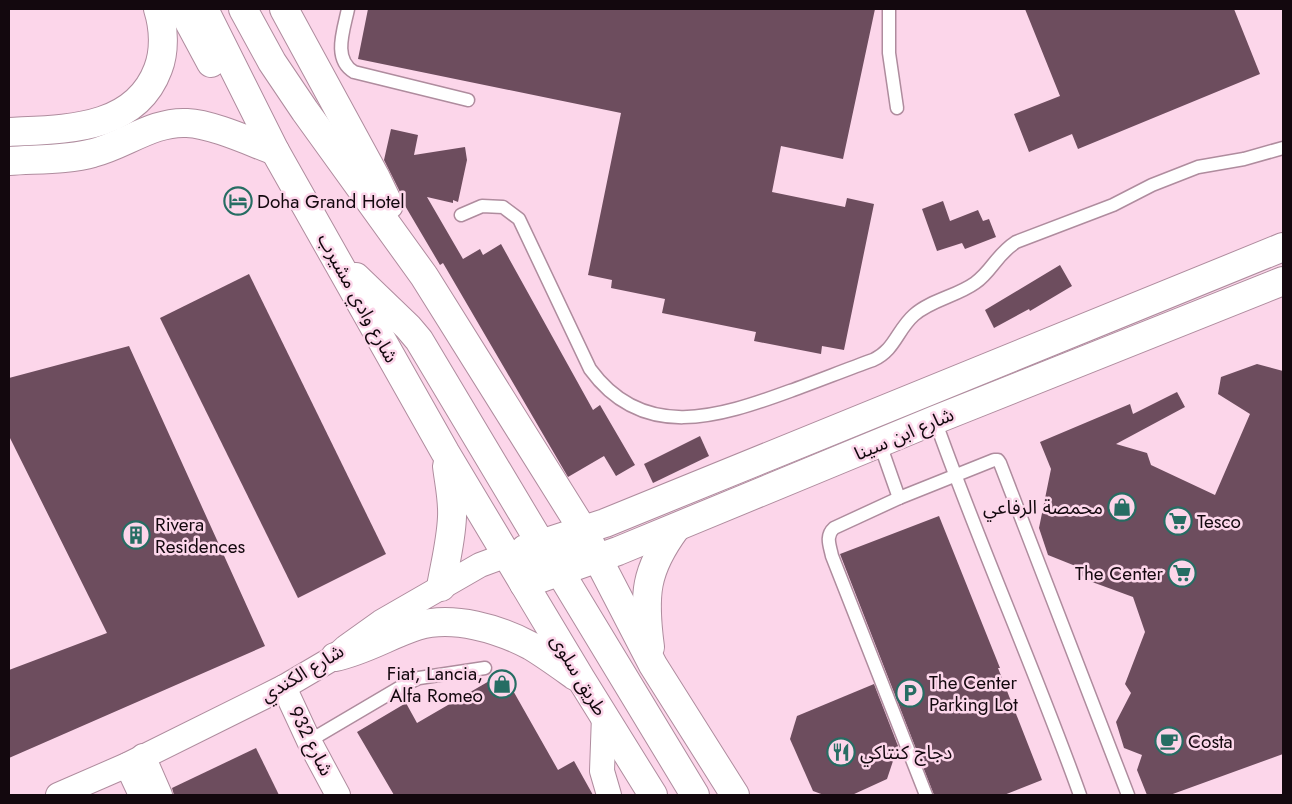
<svg xmlns="http://www.w3.org/2000/svg" width="1292" height="804" viewBox="0 0 1292 804" font-family="Jost,'Noto Sans Arabic',sans-serif">
<style>
.building{fill:#6d4d5e}
.lines{fill:none;stroke-linecap:round;stroke-linejoin:round}
.service-casing{stroke:#af8c9e;stroke-width:15}
.minor-casing{stroke:#af8c9e;stroke-width:26}
.tertiary-casing{stroke:#af8c9e;stroke-width:30}
.primary-casing{stroke:#af8c9e;stroke-width:30}
.service{stroke:#fff;stroke-width:12}
.minor{stroke:#fff;stroke-width:24}
.tertiary{stroke:#fff;stroke-width:28}
.primary{stroke:#fff;stroke-width:28}
.labels{text-anchor:middle;dominant-baseline:central;stroke-width:5;stroke-linejoin:round;paint-order:stroke}
.poi-label{font-size:19px;fill:#13080e;stroke:#fcd6ea;text-anchor:start}
.street-label{font-size:19px;fill:#13080e;stroke:#fcd6ea}
</style>
<rect width="100%" height="100%" fill="#fcd6ea"/>
<g class="building">
<path d="M368,9H875L843,159L781,146L772,192L845,207L847,198L874,204L844,350L822,346L821,354L754,341L756,332L662,313L665,299L611,288L612,280L588,275L621,113L358,59Z"/>
<path d="M1025,9H1234L1260,74L1078,149L1072,134L1029,152L1014,114L1060,96Z"/>
<path d="M391,129L418,135L414,155L465,147L467,160L458,202L453,200V203L427,197L463,259L480,249L483,255L501,244L593,410L600,405L635,465L616,476L604,456L568,477L443,263L440,265L404,204L403,198L384,160Z"/>
<path d="M943,201L950,221L978,210L983,221L989,219L996,237L965,249L962,243L937,251L922,209Z"/>
<path d="M1060,265L1072,286L1030,311L1029,309L994,328L985,310Z"/>
<path d="M249,274L386,554L298,598L160,318Z"/>
<path d="M129,346L265,646L9,758V670L107,633L9,436V378Z"/>
<path d="M1257,364L1283,371V754L1170,795H1147L1137,770L1142,755L1124,748L1116,722L1131,693L1125,684L1145,632L1133,597L1084,579L1078,567L1048,555L1039,528L1051,469L1040,442L1130,404L1133,414L1177,392L1185,407L1116,444L1147,453L1151,465L1215,495L1250,414L1218,394L1221,377Z"/>
<path d="M700,436L709,456L653,483L644,464Z"/>
<path d="M939,516L1000,668H998L1042,780L1004,795H934L840,554Z"/>
<path d="M503,673L558,770L574,761L593,795H394L357,732L406,703L417,723Z"/>
<path d="M874,684L898,746L887,779L852,795H824L813,791L790,739L797,716Z"/>
<path d="M256,748L279,795H174L172,788Z"/>
</g>
<g class="lines">
<g class="service-casing">
<g id="service">
<path d="M348,9C344,29 332,59 354,72L468,100"/>
<path d="M889,9V53L897,108"/>
<path d="M461,215L482,206L503,207L519,219L590,369C643,442 719,417 790,391C818,381 845,370 873,360C895,350 897,330 914,315C931,300 957,296 975,283C992,271 996,255 1016,242L1113,205L1152,185L1198,167L1244,159L1283,148"/>
<path d="M935,420C980,547 1035,669 1080,795"/>
<path d="M880,444L899,498"/>
<path d="M309,741L404,685L419,678L485,668"/>
<path d="M926,795L832,556C830,546 825,536 834,528L899,498L994,460H998L1000,463L1128,795"/>
</g>
</g>
<g class="minor-casing">
<g id="minor">
<path d="M284,687L309,741L338,795"/>
<path d="M604,716L602,771L609,795"/>
<path d="M143,756L160,795"/>
<path d="M127,765L141,795"/>
<path d="M58,795L127,765L284,687L335,657L346,647L381,622L480,565L507,555"/>
</g>
</g>
<g class="tertiary-casing">
<g id="tertiary">
<path d="M9,132C64,129 135,131 158,69C165,51 164,28 158,9"/>
<path d="M9,161C35,159 69,160 93,153C125,145 153,121 187,123C212,124 251,142 275,151"/>
<path d="M525,549L605,523L1283,247"/>
<path d="M524,584L618,551L935,420L1283,281"/>
</g>
</g>
<g class="primary-casing">
<g id="primary">
<path d="M182,9L211,63"/>
<path d="M204,9L275,151L445,452L581,679L653,795"/>
<path d="M243,9L272,62L305,111L424,276L583,530L653,665L735,795"/>
<path d="M284,9L376,178L389,205"/>
<path d="M356,277L408,327L419,340L541,544C559,555 576,560 597,559"/>
<path d="M528,558L544,561L560,572L695,795"/>
<path d="M441,587C445,564 451,541 452,517C453,500 449,483 447,466"/>
<path d="M650,647C643,595 645,570 676,528"/>
<path d="M335,657C364,651 389,635 417,626C453,615 499,629 531,646C546,655 561,666 575,676"/>
</g>
</g>
<use href="#service" class="service"/>
<use href="#minor" class="minor"/>
<use href="#tertiary" class="tertiary"/>
<use href="#primary" class="primary"/>
</g>
<defs>
<g id="hotel-ring" transform="scale(1.4375)"><circle r="9.5" fill="#fcd6ea" stroke="#266d63" stroke-width="1.5"/><path d="M-6-4.5h1.5V1H6V5H4.5V3h-9V5H-6ZM-4 0a1.8 1.8 0 1 1 3.6 0ZM.5 0V-2.5h3Q6-2.5 6 0Z" fill="#266d63"/></g>
<g id="shop-ring" transform="scale(1.4375)"><circle r="9.5" fill="#fcd6ea" stroke="#266d63" stroke-width="1.5"/><path d="M-5-2.5h2.3a2.7 3.5 0 0 1 5.4 0H5L5.5 6h-11ZM-1.5-2.5h3a1.5 2.3 0 0 0-3 0Z" fill="#266d63"/></g>
<g id="supermarket-ring" transform="scale(1.4375)"><circle r="9.5" fill="#fcd6ea" stroke="#266d63" stroke-width="1.5"/><path d="M-6-5.5h2.5l.6 2H6L4.5 2H-2.5L-4.4-4H-6ZM-1.5 3.2a1.3 1.3 0 1 0 .1 0ZM3 3.2a1.3 1.3 0 1 0 .1 0Z" fill="#266d63"/></g>
<g id="building-ring" transform="scale(1.4375)"><circle r="9.5" fill="#fcd6ea" stroke="#266d63" stroke-width="1.5"/><path d="M-4-6H4V6H1V3H-1V6H-4ZM-2.5-4.3h1.7v1.8h-1.7ZM.8-4.3h1.7v1.8H.8ZM-2.5-1h1.7V.8h-1.7ZM.8-1h1.7V.8H.8Z" fill="#266d63"/></g>
<g id="parking-ring" transform="scale(1.4375)"><circle r="9.5" fill="#fcd6ea" stroke="#266d63" stroke-width="1.5"/><path d="M-3.5-5.5H1a3.5 3.5 0 0 1 0 7H-1V5.5H-3.5ZM-1-3.4V-.6H.8a1.4 1.4 0 0 0 0-2.8Z" fill="#266d63"/></g>
<g id="cafe-ring" transform="scale(1.4375)"><circle r="9.5" fill="#fcd6ea" stroke="#266d63" stroke-width="1.5"/><path d="M-5.5-4.5H6V0H3Q3 3.5 0 3.5H-2.5Q-5.5 3.5-5.5 0ZM3-3.2v2h1.7v-2ZM-6 4.5H4V6H-6Z" fill="#266d63"/></g>
<g id="restaurant-ring" transform="scale(1.4375)"><circle r="9.5" fill="#fcd6ea" stroke="#266d63" stroke-width="1.5"/><path d="M-5-6h1v4h1v-4h1v4h1v-4h1v5L-1.5 .5V6h-2V.5L-5-1ZM5-6V6H3V1.5H1.5Q1.5-4 5-6Z" fill="#266d63"/></g>
</defs>
<g fill-rule="evenodd">
<use href="#hotel-ring" x="238" y="201"/>
<use href="#shop-ring" x="1122" y="507"/>
<use href="#supermarket-ring" x="1178" y="521"/>
<use href="#building-ring" x="136" y="535"/>
<use href="#supermarket-ring" x="1182" y="573"/>
<use href="#shop-ring" x="502" y="684"/>
<use href="#parking-ring" x="910" y="693"/>
<use href="#cafe-ring" x="1169" y="741"/>
<use href="#restaurant-ring" x="841" y="752"/>
</g>
<g class="labels">
<g class="poi-label">
<text x="257" y="201">Doha Grand Hotel</text>
<text x="1103" y="507" text-anchor="end">محمصة الرفاعي</text>
<text x="1197" y="521">Tesco</text>
<text x="155" y="524">Rivera<tspan x="155" dy="22">Residences</tspan></text>
<text x="1163" y="573" text-anchor="end">The Center</text>
<text x="483" y="673" text-anchor="end">Fiat, Lancia,<tspan x="483" dy="22">Alfa Romeo</tspan></text>
<text x="929" y="682">The Center<tspan x="929" dy="22">Parking Lot</tspan></text>
<text x="1188" y="741">Costa</text>
<text x="860" y="752">دجاج كنتاكي</text>
</g>
<g class="street-label">
<text transform="translate(358 298) rotate(61)">شارع وادي مشيرب</text>
<text transform="translate(904 434) rotate(-23)">شارع ابن سينا</text>
<text transform="translate(302 673) rotate(-31)">شارع الكندي</text>
<text transform="translate(579 675) rotate(59)">طريق سلوى</text>
<text transform="translate(311 741) rotate(63)">شارع 932</text>
</g>
</g>
<rect width="1292" height="804" fill="none" stroke="#13080e" stroke-width="20"/>
</svg>
